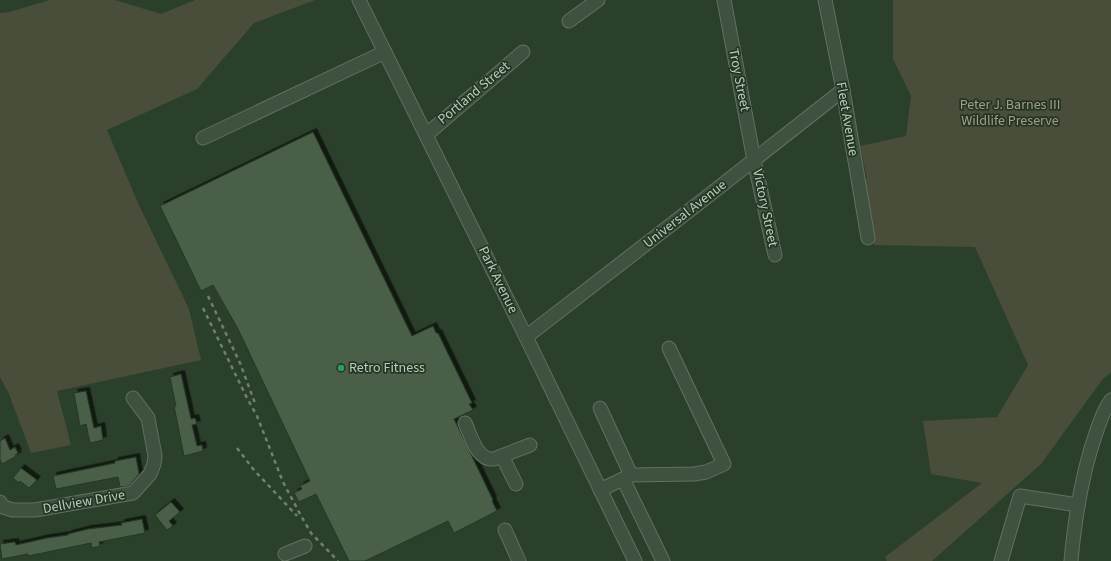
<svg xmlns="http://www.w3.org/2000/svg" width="1111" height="561" viewBox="0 0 1111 561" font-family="'Source Sans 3',sans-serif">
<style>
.green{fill:#484e3a}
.building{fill:#485f47;stroke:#253825;filter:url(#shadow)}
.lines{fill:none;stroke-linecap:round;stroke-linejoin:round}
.minor-casing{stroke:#607160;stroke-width:15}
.minor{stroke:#3f513f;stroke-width:13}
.rail{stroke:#6d816c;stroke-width:2.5;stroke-dasharray:4 4;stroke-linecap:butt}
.leisure-dot{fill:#2e9e5b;stroke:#233623;stroke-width:1.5}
.labels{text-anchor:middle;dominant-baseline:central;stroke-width:3.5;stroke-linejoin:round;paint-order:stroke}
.street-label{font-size:14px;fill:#bccbbc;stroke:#233623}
.park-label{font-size:14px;fill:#a79c8b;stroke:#233623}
.poi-label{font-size:14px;fill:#bccbbc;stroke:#233623;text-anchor:start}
</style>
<defs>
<filter id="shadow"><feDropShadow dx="3.5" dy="-3.5" stdDeviation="0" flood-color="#0009"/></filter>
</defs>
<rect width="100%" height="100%" fill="#2b402b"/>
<g class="green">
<path d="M50,0H115L161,14L195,0H315L254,23L197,89L107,130L138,203L189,309L201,360L57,391L71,445L31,453L9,394L0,377V13L9,12Z"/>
<path d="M893,0H1111V372L1102,380L1041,464L932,561H887L885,557L982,483L931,474L923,421L997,417L1028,365L975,247L874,245L856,180L867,178L860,146L906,136L911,96L893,59Z"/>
</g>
<g class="building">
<path d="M313,132L412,336L433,326L436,333H438L472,403L469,404L473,410L454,419L493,500L492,501L497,511L454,533L448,521L365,561H349L316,494L299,502L294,493L302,489L300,486L310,481L238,329L213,285L201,291L160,206Z"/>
<path d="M181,374L191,419L195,418L197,424L192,425L197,446L202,445L203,451L184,456L174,406H176L170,377Z"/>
<path d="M86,391L94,428L101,426L103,440L90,443L86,424L80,426L74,393Z"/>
<path d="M5,438L10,450L15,447L18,453L15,455H18L2,464L0,460V441Z"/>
<path d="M136,457L139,474L129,486L120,487L118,477L56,489L53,476L115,463V461Z"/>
<path d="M21,468L37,480L29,488L20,481L19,483L13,478Z"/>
<path d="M171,502L180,512L169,521L173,526L167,530L155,515Z"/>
<path d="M142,519L145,533L99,542L100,546L92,548L91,543L28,556V554L2,559L0,544L15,542L16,545L47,538L68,535V534L88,529L122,525L121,523Z"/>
</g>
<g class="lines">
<g class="minor-casing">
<g id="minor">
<path d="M359,0L526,337L635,561"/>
<path d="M724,0L754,160L775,255"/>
<path d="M825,0L843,90L868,238"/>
<path d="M569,21L598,0"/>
<path d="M426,135L523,52"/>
<path d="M203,138L385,52"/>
<path d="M526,337L708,196L843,90"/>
<path d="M600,408L631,475L600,490"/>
<path d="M465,423C471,436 477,461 494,459L530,445"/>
<path d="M502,456L516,484"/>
<path d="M631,475L694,474L706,472L724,464L669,348"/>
<path d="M623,479L663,561"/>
<path d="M0,502L3,507L13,510H35L133,493L150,474L154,464L155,456L148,418L133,398"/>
<path d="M505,530L519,561"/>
<path d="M285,554L305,546"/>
<path d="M1001,561L1020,496L1078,505"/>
<path d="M1071,561C1075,517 1082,472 1097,430C1101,419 1104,409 1111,400"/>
</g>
</g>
<use href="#minor" class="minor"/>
<g class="rail">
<path d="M208,296L240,363L256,406"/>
<path d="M203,308L247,398L257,416L283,482L300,514L311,533L338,561"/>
<path d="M237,448L254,470L297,516"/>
</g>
</g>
<circle class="leisure-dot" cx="341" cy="368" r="4"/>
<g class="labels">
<g class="street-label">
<text transform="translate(739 80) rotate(79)">Troy Street</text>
<text transform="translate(474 93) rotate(-40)">Portland Street</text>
<text transform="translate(847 119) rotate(80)">Fleet Avenue</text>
<text transform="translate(765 208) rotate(78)">Victory Street</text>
<text transform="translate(685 214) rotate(-38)">Universal Avenue</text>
<text transform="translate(498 280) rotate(64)">Park Avenue</text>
<text transform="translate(84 502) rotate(-10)">Dellview Drive</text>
</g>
<g class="park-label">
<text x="1010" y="105">Peter J. Barnes III<tspan x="1010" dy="16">Wildlife Preserve</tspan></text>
</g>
<g class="poi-label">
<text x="349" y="368">Retro Fitness</text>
</g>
</g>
</svg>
